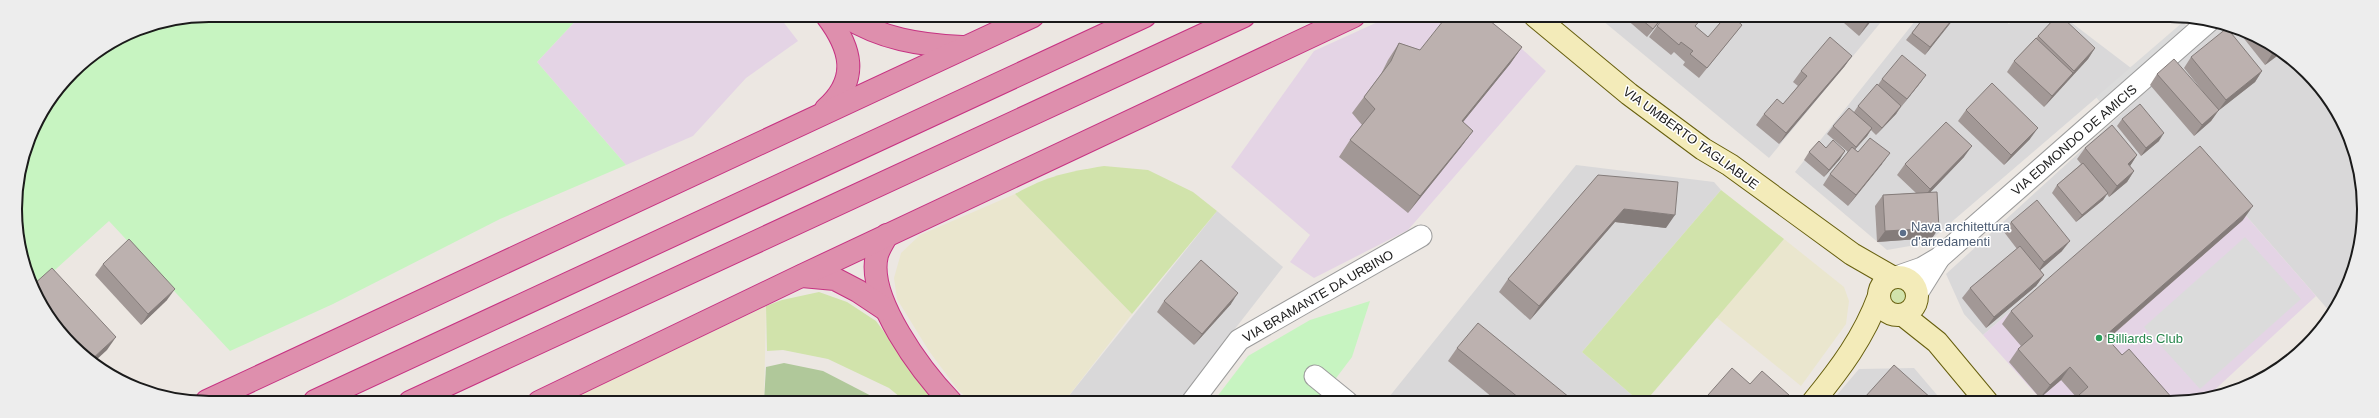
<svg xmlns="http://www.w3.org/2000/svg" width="2379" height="418" viewBox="0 0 2379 418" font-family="Arial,sans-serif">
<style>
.residential{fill:#d9d8d9}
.industrial{fill:#e4d4e5}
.farmland{fill:#eae6ce}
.grass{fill:#d1e3ab}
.forest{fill:#b0c89a}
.park{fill:#c7f4c1}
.parking{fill:#dbdbdb}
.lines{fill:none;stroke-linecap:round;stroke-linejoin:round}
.street-casing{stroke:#9c9c9c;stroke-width:23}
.secondary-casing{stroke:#675f0e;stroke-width:24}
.highway-casing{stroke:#c63282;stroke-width:24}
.street{stroke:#fff;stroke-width:21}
.secondary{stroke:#f3ebb9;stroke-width:22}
.highway{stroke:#de8fad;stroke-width:22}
.wall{fill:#a29896}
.shaded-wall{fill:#847c7a}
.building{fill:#bcb1af;stroke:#847c7a}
.service-dot{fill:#5c6f8a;stroke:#fff;stroke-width:1.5}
.leisure-dot{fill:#2e9e5b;stroke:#fff;stroke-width:1.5}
.labels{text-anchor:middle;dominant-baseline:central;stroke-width:3;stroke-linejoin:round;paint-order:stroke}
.street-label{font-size:13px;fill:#1b1b1b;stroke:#fff}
.service-label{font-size:13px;fill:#4e5e75;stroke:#fff;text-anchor:start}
.leisure-label{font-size:13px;fill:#27864d;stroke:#fff;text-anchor:start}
.rim{fill:none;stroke:#1b1b1b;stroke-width:2}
</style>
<rect width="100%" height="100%" fill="#ece7e2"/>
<g class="residential">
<path d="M1597,16H1886L1769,158Z"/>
<path d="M1919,16H1999L2009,24L2016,16L2064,17L2131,68L1927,243L1887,250L1795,172Z"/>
<path d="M2219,25L2267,41L2324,91L2357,159L2362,234L2344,295L2331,313L2193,155L1983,335L1964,314L1946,274Z"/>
<path d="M1576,165L1714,182L1721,190L1582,352L1640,402H1385Z"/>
<path d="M1217,211L1283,267L1178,402H1064Z"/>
<path d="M1914,368L1943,402H1831L1859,369Z"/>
</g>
<g class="industrial">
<path d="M581,15H778L798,41L746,78L693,136L626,165L537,62Z"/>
<path d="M1391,16H1486L1546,71L1408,230L1314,278L1290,262L1310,235L1231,167L1314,51Z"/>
<path d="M2193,155L2316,296L2208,396L2183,403L2043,402L1983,335Z"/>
</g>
<g class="farmland">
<path d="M1015,194L1132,314L1064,402H971L958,390L929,351L897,299L894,278L901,253L920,235Z"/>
<path d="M1784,239L1844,287L1849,301L1846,324L1801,386L1716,317Z"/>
<path d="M766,306L764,402H565Z"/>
</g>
<g class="grass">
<path d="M1104,166L1148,170L1193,192L1217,211L1132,314L1015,194C1047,176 1067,172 1104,166Z"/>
<path d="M1721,190L1784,239L1645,402H1640L1582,352Z"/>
<circle cx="1898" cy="296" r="12"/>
<path d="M819,292L847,302L876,321L936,402H906L889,388L828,359L783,350L767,351L766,306L782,300Z"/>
</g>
<path class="forest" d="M784,363L823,371L883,402H764L766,367Z"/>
<g class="park">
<path d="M209,15H581L537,62L626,165L500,219L333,304L230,351L109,221L35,288L25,271L15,197L30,135L72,72L135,30Z"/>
<path d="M1370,301L1352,357L1318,402H1213L1248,356L1310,320Z"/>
</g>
<g class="parking">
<path d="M2183,22L2192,32L2105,108L2096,97Z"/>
<path d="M2245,237L2301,299L2200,389L2144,327Z"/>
</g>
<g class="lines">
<g class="street-casing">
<g id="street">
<path d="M1899,276L1922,268L1939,258L2209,21"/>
<path d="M1918,292L1938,260"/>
<path d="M1315,376L1347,402"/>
<path d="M1192,402L1239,340L1421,236"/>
</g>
</g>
<g class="secondary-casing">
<g id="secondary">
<path d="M1535,16L1629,94L1703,149L1730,165L1852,254L1892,277"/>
<circle cx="1898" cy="296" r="19"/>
<path d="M1903,315L1937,342L1987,402"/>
<path d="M1813,402C1840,369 1864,337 1879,296"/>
</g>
</g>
<g class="highway-casing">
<g id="highway">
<path d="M845,16C881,39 920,45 962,47"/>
<path d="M826,109C860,79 851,48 827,16"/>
<path d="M887,235C884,241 879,248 877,255C866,298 922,372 951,402"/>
<path d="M802,276L835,279L858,291L885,309"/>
<path d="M207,401L1033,16"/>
<path d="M315,401L1145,16"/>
<path d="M410,402L1244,16"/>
<path d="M539,402L801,276L1354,16"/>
</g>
</g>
<use href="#street" class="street"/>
<use href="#secondary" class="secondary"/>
<use href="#highway" class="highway"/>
</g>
<g class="wall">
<path d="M1627,16H1664L1647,37L1625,18Z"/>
<path d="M1836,16H1875L1859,36Z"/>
<path d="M1925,16H1956L1925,55L1906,40Z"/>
<path d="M1742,25L1734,35L1699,78L1683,65L1685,62L1674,52L1671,55L1649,37L1657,26L1696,27L1708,37Z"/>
<path d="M2238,31L2267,41L2281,53L2265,65Z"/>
<path d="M2038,36L2095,48L2088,59L2044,107L2007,72L2014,61Z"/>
<path d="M1399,43L1420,50L1522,47L1510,64L1463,122L1473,131L1461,147L1408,213L1339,157L1350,140L1362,125L1352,113L1381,74L1388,60Z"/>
<path d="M1852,56L1844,67L1779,144L1756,125L1764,114L1783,104L1798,86L1793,82L1801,71Z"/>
<path d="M2191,57L2262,71L2255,82L2218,111L2211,121L2194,136L2150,85L2157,74L2204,93L2184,68Z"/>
<path d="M1882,79L1921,82L1901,107L1896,114L1876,135L1871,130L1867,136L1855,149L1858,152L1882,164L1848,206L1823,185L1830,174L1848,152L1827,134L1833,126L1854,112L1858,106L1878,85Z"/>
<path d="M1966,110L2030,139L2004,165L1958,121Z"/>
<path d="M2122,119L2159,141L2141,156L2117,126Z"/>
<path d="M1826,148L1845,151L1840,159L1824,177L1804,160L1809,152Z"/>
<path d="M2085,148L2137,155L2130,166L2134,171L2127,182L2109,197L2107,194L2103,200L2076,222L2052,193L2057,185L2081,164L2077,159Z"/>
<path d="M1964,157L1930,192L1939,228L1932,238L1877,242L1875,206L1883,195L1916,193L1897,175L1905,164Z"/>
<path d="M1598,175L1666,228L1615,222L1530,320L1499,292L1508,279Z"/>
<path d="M2243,220L2108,339L2122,355L2171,403L2074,402L2077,398L2061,380L2040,398L2009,362L2018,349L2021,346L2002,324L2011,311Z"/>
<path d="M2011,222L2062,251L2040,270L2044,275L2036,286L1986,328L1962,298L1970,288L2017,249L2004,232Z"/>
<path d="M103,264L167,300L141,325L95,275Z"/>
<path d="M1164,301L1231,304L1194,345L1157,312Z"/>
<path d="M1457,348L1575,402H1498L1448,361Z"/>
<path d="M1750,384L1784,402H1703L1708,395Z"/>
<path d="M1865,397L1930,402H1861Z"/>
</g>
<g class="shaded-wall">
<path d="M1663,16H1664L1647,37L1653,29Z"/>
<path d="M1873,16H1875L1859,36L1870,19Z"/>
<path d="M1955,16H1956L1925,55L1930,47Z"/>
<path d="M1522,47L1510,64L1450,138L1462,121Z"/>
<path d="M2095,48L2088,59L2044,107L2052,96Z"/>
<path d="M2278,50L2281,53L2265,65L2272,54Z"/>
<path d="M1852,56L1844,67L1779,144L1786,133Z"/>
<path d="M2262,71L2255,82L2218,111L2226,100Z"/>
<path d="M1926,75L1921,82L1901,107L1907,99Z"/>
<path d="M1901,106L1896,114L1876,135L1882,128Z"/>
<path d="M2219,110L2211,121L2194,136L2202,125Z"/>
<path d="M1872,128L1867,136L1851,154L1856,147Z"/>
<path d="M2038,128L2030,139L2004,165L2011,155Z"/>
<path d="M1473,131L1461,147L1408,213L1420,196Z"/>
<path d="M2164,133L2159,141L2141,156L2146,148Z"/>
<path d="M1972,146L1964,157L1923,200L1930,189Z"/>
<path d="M1845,151L1840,159L1824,177L1829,170Z"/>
<path d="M1890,153L1882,164L1848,206L1856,195Z"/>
<path d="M2137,155L2130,166L2128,164Z"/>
<path d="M2134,171L2127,182L2109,197L2117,186Z"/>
<path d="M2108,193L2103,200L2076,222L2082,215Z"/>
<path d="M2253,206L2243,220L2096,349L2105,336Z"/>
<path d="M1624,209L1675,215L1666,228L1615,222L1530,320L1539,306Z"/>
<path d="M1939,228L1932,238L1877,242L1885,231Z"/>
<path d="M2070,241L2062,251L2037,273L2044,262Z"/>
<path d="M2044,275L2036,286L1986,328L1994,317Z"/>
<path d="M175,289L167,300L141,325L148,314Z"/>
<path d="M1238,293L1231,304L1194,345L1202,334Z"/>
<path d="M116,337L107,350L94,362L91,360Z"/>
<path d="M2070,367L2061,380L2040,398L2050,385Z"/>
</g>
<g class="building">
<path d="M1447,16H1484L1522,47L1462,121L1473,131L1420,196L1350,140L1375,109L1364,97L1391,61L1399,43L1420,50Z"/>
<path d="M1637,16H1663L1653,29Z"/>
<path d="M1665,16H1704L1695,26L1708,37L1726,16H1732L1742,25L1707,68L1690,54L1693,51L1681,42L1679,45L1657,26Z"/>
<path d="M1867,16H1873L1870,19Z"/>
<path d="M1925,16H1955L1930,47L1912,33Z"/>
<path d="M2056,17H2062L2095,48L2074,71L2038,36Z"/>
<path d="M2227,28L2262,71L2226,100L2191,57Z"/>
<path d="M1830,37L1852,56L1786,133L1764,114L1777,99L1783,104L1807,76L1801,71Z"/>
<path d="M2036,38L2073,73L2052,96L2014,61Z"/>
<path d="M2260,39L2267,41L2278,50L2272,54Z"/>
<path d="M1902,55L1926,75L1907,99L1882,79Z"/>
<path d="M2174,59L2219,110L2202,125L2157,74Z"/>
<path d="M1992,83L2038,128L2011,155L1966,110Z"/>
<path d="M1877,84L1901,106L1882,128L1858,106Z"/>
<path d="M2140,104L2164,133L2146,148L2122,119Z"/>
<path d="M1849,108L1872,128L1856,147L1833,126Z"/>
<path d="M1946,122L1972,146L1930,189L1905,164Z"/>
<path d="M2112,125L2137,155L2128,164L2134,171L2117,186L2085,148Z"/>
<path d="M1870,138L1890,153L1856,195L1830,174L1852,147L1858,152Z"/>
<path d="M1833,140L1845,151L1829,170L1809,152L1819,141L1826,148Z"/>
<path d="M2200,146L2253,206L2105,336L2122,355L2129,349L2173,399L2169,403H2086L2079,395L2088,387L2070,367L2050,385L2018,349L2033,336L2011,311Z"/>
<path d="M2083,163L2108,193L2082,215L2057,185Z"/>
<path d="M1598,175L1678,182L1675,215L1624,209L1539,306L1508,279Z"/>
<path d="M1937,192L1939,228L1885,231L1883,195Z"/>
<path d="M2037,200L2070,241L2044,262L2011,222Z"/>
<path d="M129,239L175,289L148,314L103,264Z"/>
<path d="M2020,246L2044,275L1994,317L1970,288Z"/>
<path d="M1201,260L1238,293L1202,334L1164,301Z"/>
<path d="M52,268L116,337L91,360L63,337L33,285Z"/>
<path d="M1478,323L1575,402H1524L1457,348Z"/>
<path d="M1894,365L1932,399L1929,402H1871L1865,397Z"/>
<path d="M1732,368L1750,384L1762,371L1789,395L1783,402H1716L1708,395Z"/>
</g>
<circle class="service-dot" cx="1903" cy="233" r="4"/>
<circle class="leisure-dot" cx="2099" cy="338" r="4"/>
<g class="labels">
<g class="street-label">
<text transform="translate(1691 138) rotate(36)">VIA UMBERTO TAGLIABUE</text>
<text transform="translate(2074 140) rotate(-41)">VIA EDMONDO DE AMICIS</text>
<text transform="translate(1318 296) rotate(-30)">VIA BRAMANTE DA URBINO</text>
</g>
<g class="service-label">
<text x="1911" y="226">Nava architettura<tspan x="1911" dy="15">d'arredamenti</tspan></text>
</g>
<g class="leisure-label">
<text x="2107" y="338">Billiards Club</text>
</g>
</g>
<path d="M0 0H2379V418H0ZM209 22H2170A187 187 0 0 1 2357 209V209A187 187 0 0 1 2170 396H209A187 187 0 0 1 22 209V209A187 187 0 0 1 209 22Z" fill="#ededed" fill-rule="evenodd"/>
<path class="rim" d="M209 22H2170A187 187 0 0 1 2357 209V209A187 187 0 0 1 2170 396H209A187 187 0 0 1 22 209V209A187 187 0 0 1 209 22Z"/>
</svg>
